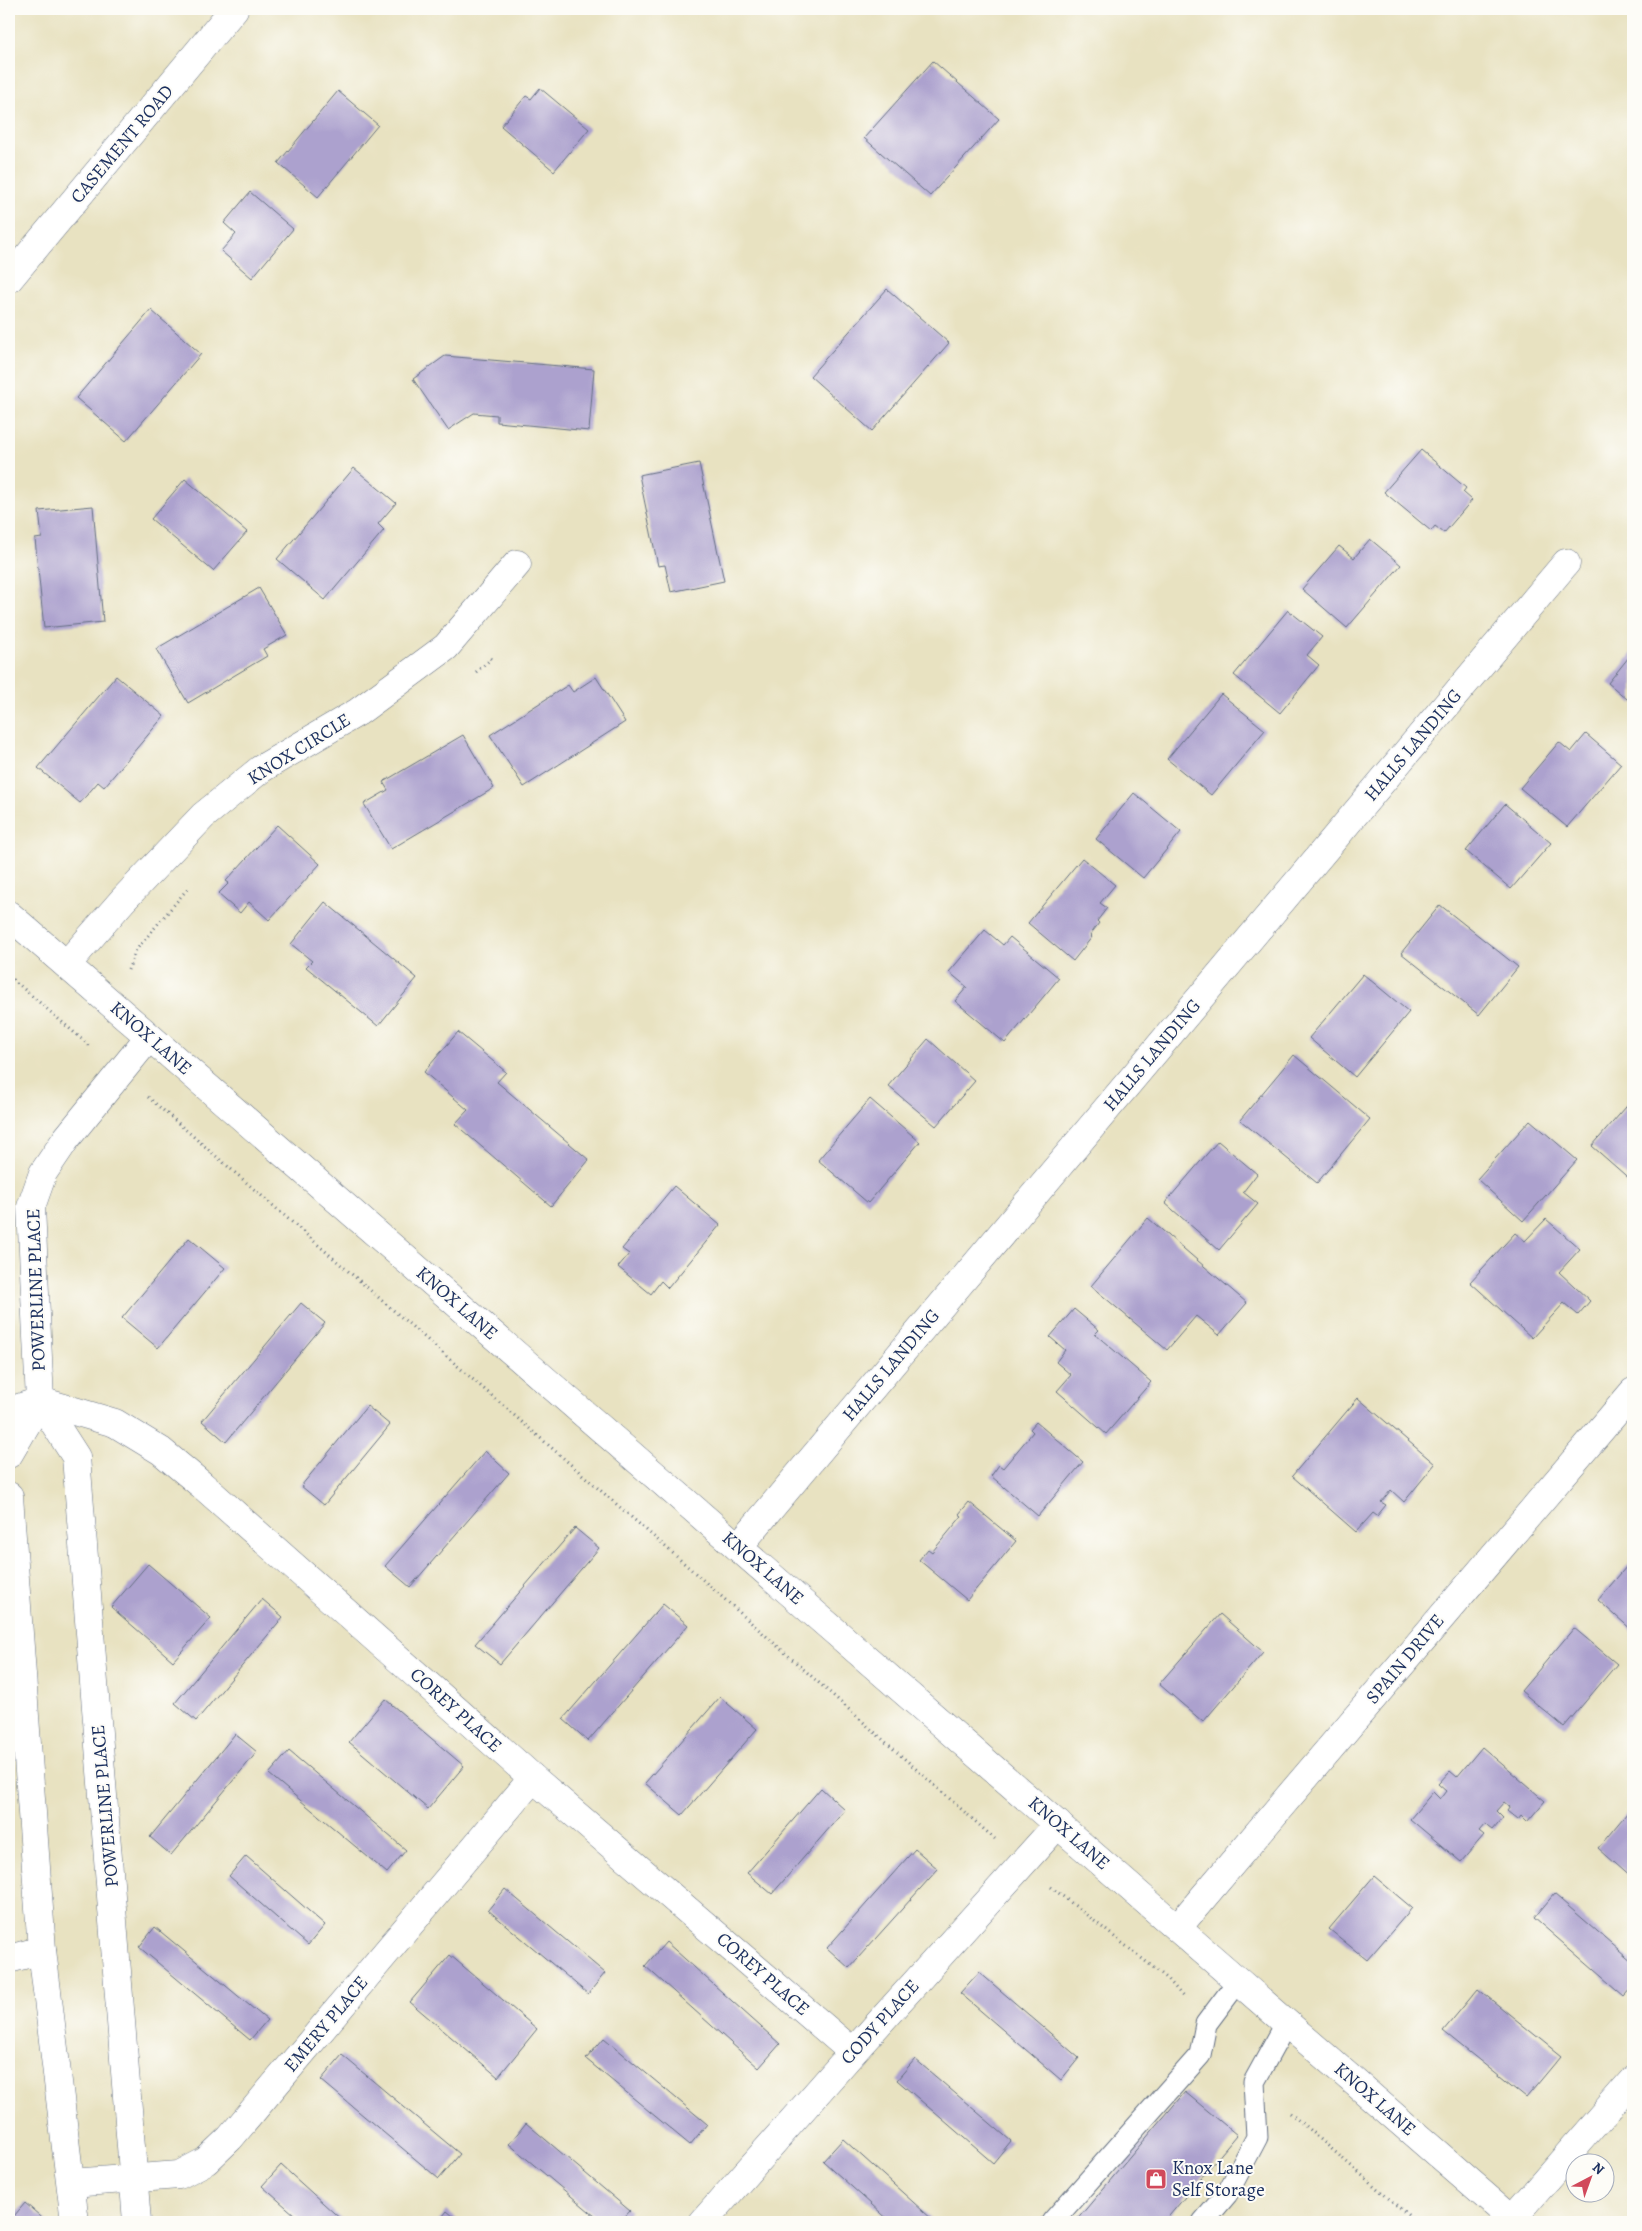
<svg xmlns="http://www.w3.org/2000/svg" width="1642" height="2231" viewBox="0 0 1642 2231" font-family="Alegreya,serif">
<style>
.building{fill:#aca1ce}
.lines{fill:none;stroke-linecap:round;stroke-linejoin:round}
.service-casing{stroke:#636e81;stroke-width:23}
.minor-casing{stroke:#636e81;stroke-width:29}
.tertiary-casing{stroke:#636e81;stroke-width:29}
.path{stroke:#636e81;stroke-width:3;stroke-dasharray:1 4;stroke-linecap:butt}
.service{stroke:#fff;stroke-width:21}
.minor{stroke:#fff;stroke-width:28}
.tertiary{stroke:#fff;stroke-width:28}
.labels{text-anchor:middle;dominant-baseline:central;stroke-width:4;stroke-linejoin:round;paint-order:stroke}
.street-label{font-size:19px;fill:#1b2f5e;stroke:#fdfcf7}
.poi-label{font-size:19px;fill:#1b2f5e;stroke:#fdfcf7;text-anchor:start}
</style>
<rect width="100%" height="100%" fill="#fdfcf7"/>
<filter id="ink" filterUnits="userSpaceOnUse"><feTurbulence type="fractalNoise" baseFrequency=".02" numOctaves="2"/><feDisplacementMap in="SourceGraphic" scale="10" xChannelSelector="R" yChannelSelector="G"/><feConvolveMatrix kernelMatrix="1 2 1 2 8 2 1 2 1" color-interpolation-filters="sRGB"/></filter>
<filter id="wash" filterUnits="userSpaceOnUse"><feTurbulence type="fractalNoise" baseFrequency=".0096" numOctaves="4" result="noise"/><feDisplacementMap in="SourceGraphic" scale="20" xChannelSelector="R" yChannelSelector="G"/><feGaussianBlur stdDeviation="1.12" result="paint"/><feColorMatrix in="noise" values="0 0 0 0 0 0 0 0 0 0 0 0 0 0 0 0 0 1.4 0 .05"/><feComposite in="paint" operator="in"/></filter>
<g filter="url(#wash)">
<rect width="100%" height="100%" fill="#e8e2c1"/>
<g id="blocks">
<g class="building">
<path d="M933,61L999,119L930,196L864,138Z"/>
<path d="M540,88L589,129L554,171L501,126L526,96L531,99Z"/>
<path d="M338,91L378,125L318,197L278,163Z"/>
<path d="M250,192L293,229L252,278L221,251L236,234L224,223Z"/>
<path d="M887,289L949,343L872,431L810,376Z"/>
<path d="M151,310L201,354L126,441L76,398Z"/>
<path d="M445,356L594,369L589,431L497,422V415L474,413L448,430L413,379Z"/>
<path d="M1421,450L1466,488L1463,492L1472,500L1444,533L1435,526L1431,531L1384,492Z"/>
<path d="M699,463L724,581L671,592L665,565L658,566L639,475Z"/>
<path d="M354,468L396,503L378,524L384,530L325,600L277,559Z"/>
<path d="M185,479L247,532L213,571L151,519Z"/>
<path d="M93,506L103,622L44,628L35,539L42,538L39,511Z"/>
<path d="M1370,539L1401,565L1347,628L1302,589L1339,546L1354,558Z"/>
<path d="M259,588L287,635L263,649L267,656L188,703L156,649Z"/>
<path d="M1288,610L1322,637L1307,655L1319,665L1280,713L1234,675Z"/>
<path d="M1633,652V704L1608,683Z"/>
<path d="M116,676L164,716L104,787L98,782L80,803L38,768Z"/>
<path d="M596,677L625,722L524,787L490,735L568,685L573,692Z"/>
<path d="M1221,694L1265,730L1211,795L1167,759Z"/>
<path d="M1586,734L1621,764L1567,827L1520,788L1559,742L1571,752Z"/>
<path d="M463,735L494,788L391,849L364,804L388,790L383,782Z"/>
<path d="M1134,793L1181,832L1143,878L1096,839Z"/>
<path d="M1505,804L1551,843L1511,889L1466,851Z"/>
<path d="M277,825L320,864L269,920L249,902L240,913L218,894L229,883L226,881Z"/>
<path d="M1082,858L1115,885L1100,903L1107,908L1097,921L1099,923L1090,935L1092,937L1073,961L1028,923Z"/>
<path d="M325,902L417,978L378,1026L306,967L312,961L291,944Z"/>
<path d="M1440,905L1518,967L1479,1015L1401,953Z"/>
<path d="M985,930L1003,945L1010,937L1059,978L1005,1043L955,1001L967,987L949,972Z"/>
<path d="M1363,974L1409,1012L1355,1077L1309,1038Z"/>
<path d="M458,1032L506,1072L497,1082L589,1160L551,1206L455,1124L468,1110L424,1072Z"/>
<path d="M928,1039L975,1081L936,1126L888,1086Z"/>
<path d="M1294,1055L1370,1119L1317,1183L1240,1120Z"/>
<path d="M870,1099L920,1142L868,1203L818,1160Z"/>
<path d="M1633,1099V1182L1592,1146Z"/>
<path d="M1530,1120L1577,1160L1523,1221L1477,1179Z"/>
<path d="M1218,1141L1257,1174L1243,1192L1258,1204L1219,1250L1165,1203Z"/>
<path d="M674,1186L720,1225L668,1288L661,1281L651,1294L618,1267L629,1254L622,1249Z"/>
<path d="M1148,1218L1247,1303L1219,1335L1196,1316L1167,1350L1091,1286Z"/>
<path d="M1546,1219L1580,1249L1559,1272L1590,1301L1578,1315L1564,1303L1532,1338L1470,1282L1515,1233L1525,1241Z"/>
<path d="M189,1238L225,1268L158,1348L122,1318Z"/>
<path d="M301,1303L325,1323L226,1442L202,1421Z"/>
<path d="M1074,1309L1099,1330L1095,1334L1151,1382L1106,1434L1057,1391L1071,1375L1056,1362L1065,1350L1050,1337Z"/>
<path d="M1358,1398L1435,1464L1404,1502L1391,1490L1381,1502L1386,1505L1377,1516L1373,1513L1356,1532L1292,1476Z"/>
<path d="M367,1406L390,1425L324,1505L301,1486Z"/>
<path d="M1036,1422L1083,1462L1038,1516L991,1476L999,1465L1003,1468L1033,1432L1030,1429Z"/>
<path d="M485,1451L509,1473L410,1587L385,1566Z"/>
<path d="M969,1502L1016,1541L967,1600L919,1560L928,1549L932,1552L962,1516L959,1514Z"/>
<path d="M575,1528L599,1548L500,1664L475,1644Z"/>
<path d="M1633,1559V1631L1598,1600Z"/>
<path d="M148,1564L211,1618L173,1661L111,1607Z"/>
<path d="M262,1599L283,1617L196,1721L175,1703Z"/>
<path d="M663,1604L688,1625L588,1741L563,1719Z"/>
<path d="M1220,1614L1263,1652L1203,1722L1159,1684Z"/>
<path d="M1574,1628L1617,1664L1564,1727L1521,1691Z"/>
<path d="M720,1697L757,1729L682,1815L645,1783Z"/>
<path d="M385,1699L464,1766L428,1809L349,1742Z"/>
<path d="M235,1734L257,1752L171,1855L150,1837Z"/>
<path d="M1482,1747L1545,1801L1527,1822L1521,1816L1518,1820L1507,1811L1510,1807L1504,1802L1496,1811L1503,1818L1493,1830L1485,1824L1479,1831L1484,1835L1461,1862L1410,1819L1433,1792L1440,1799L1446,1791L1438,1784L1450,1771L1457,1777Z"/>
<path d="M289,1751L406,1850L387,1873L269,1774Z"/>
<path d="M821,1788L845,1810L772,1894L747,1873Z"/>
<path d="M1633,1806V1879L1598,1848Z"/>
<path d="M915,1849L938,1869L849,1968L827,1948Z"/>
<path d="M246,1856L325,1925L308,1945L229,1876Z"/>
<path d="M1374,1876L1412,1908L1367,1960L1329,1929Z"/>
<path d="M505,1889L605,1973L588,1994L488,1910Z"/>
<path d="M1554,1894L1633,1962V1986L1624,1996L1534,1918Z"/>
<path d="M155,1927L267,2020L250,2040L139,1947Z"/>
<path d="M666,1942L780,2044L759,2068L645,1966Z"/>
<path d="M450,1955L537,2029L498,2077L410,2002Z"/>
<path d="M979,1972L1079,2058L1061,2080L960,1993Z"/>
<path d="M1478,1989L1561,2056L1526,2098L1443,2031Z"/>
<path d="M604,2038L707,2124L690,2145L586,2059Z"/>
<path d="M342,2055L460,2154L439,2179L321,2080Z"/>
<path d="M915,2059L1011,2141L993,2163L897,2080Z"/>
<path d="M1185,2092L1237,2135L1164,2222H1075Z"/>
<path d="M526,2123L630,2211L620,2222H602L509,2144Z"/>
<path d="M843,2139L933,2220L931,2222H891L823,2161Z"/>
<path d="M281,2165L344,2222H303L262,2186Z"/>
<path d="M25,2203L47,2222H9Z"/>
<path d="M447,2211L460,2222H438Z"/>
</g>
</g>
</g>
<g filter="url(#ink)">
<use href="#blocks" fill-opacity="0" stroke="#636e81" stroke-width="1"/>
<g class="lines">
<g class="service-casing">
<g id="service">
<path d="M1052,2222L1200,2055L1206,2024L1239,1980"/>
<path d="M1203,2222L1227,2194L1257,2137L1254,2082L1287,2022"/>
</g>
</g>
<g class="minor-casing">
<g id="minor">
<path d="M9,915L1516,2222"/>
<path d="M67,964L123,900L203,816L261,769L358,712L446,647L517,564"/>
<path d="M40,1401L115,1423L161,1451L202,1485L533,1778L853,2052"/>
<path d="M9,1411L40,1401"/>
<path d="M9,1454L40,1401"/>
<path d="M9,1496L42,1950L75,2222"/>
<path d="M738,1547L1566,563"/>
<path d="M1178,1927L1633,1392"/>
<path d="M9,1959L42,1950"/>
<path d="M71,2183L179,2175L206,2161L230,2138L533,1778"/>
<path d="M1512,2219L1633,2080"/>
<path d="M137,2222L76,1457L40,1401L31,1207L43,1173L66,1139L149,1037"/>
<path d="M703,2222L853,2052L1058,1824"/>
</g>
</g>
<g class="tertiary-casing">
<path id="tertiary" d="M9,279L234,9"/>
</g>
<g class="path">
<path d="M476,672L491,659L488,656"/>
<path d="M128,970L136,950L189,887"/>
<path d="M9,976L92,1048"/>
<path d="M148,1097L668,1549L995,1839"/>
<path d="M1051,1887L1168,1979L1184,1998"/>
<path d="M1290,2113L1416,2222"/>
</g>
<use href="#service" class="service"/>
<use href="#minor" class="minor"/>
<use href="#tertiary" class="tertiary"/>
</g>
</g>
<defs>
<g id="shop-square" transform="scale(1.125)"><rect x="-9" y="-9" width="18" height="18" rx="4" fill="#d1495b" stroke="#fdfcf7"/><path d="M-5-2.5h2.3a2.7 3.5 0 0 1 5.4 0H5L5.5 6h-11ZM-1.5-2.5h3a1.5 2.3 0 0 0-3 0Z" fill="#fff"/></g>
</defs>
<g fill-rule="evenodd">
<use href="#shop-square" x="1156" y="2179"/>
</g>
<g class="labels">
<g class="street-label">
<text transform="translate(122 144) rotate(-50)">CASEMENT ROAD</text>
<text transform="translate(1413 745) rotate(-50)">HALLS LANDING</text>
<text transform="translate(299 749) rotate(-32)">KNOX CIRCLE</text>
<text transform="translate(151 1038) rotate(41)">KNOX LANE</text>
<text transform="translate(1152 1055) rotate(-50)">HALLS LANDING</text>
<text transform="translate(36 1290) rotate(-92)">POWERLINE PLACE</text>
<text transform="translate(457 1303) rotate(41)">KNOX LANE</text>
<text transform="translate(891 1365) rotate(-50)">HALLS LANDING</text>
<text transform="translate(763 1568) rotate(41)">KNOX LANE</text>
<text transform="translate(1405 1659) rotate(-50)">SPAIN DRIVE</text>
<text transform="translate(456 1710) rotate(42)">COREY PLACE</text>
<text transform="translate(105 1806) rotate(-95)">POWERLINE PLACE</text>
<text transform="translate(1069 1833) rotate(41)">KNOX LANE</text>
<text transform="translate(763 1974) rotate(41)">COREY PLACE</text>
<text transform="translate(880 2022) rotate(-48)">CODY PLACE</text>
<text transform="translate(326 2024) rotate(-50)">EMERY PLACE</text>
<text transform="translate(1375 2099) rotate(41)">KNOX LANE</text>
</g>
<g class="poi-label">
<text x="1172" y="2168">Knox Lane<tspan x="1172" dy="22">Self Storage</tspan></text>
</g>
</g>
<rect width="1642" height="2231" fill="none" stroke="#fdfcf7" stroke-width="30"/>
<g transform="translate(1590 2178) rotate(41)"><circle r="24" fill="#fdfcf7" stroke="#a3aaba"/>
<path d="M0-4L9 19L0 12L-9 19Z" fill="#d1495b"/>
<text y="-8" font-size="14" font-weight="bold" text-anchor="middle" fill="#1b2f5e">N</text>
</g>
</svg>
